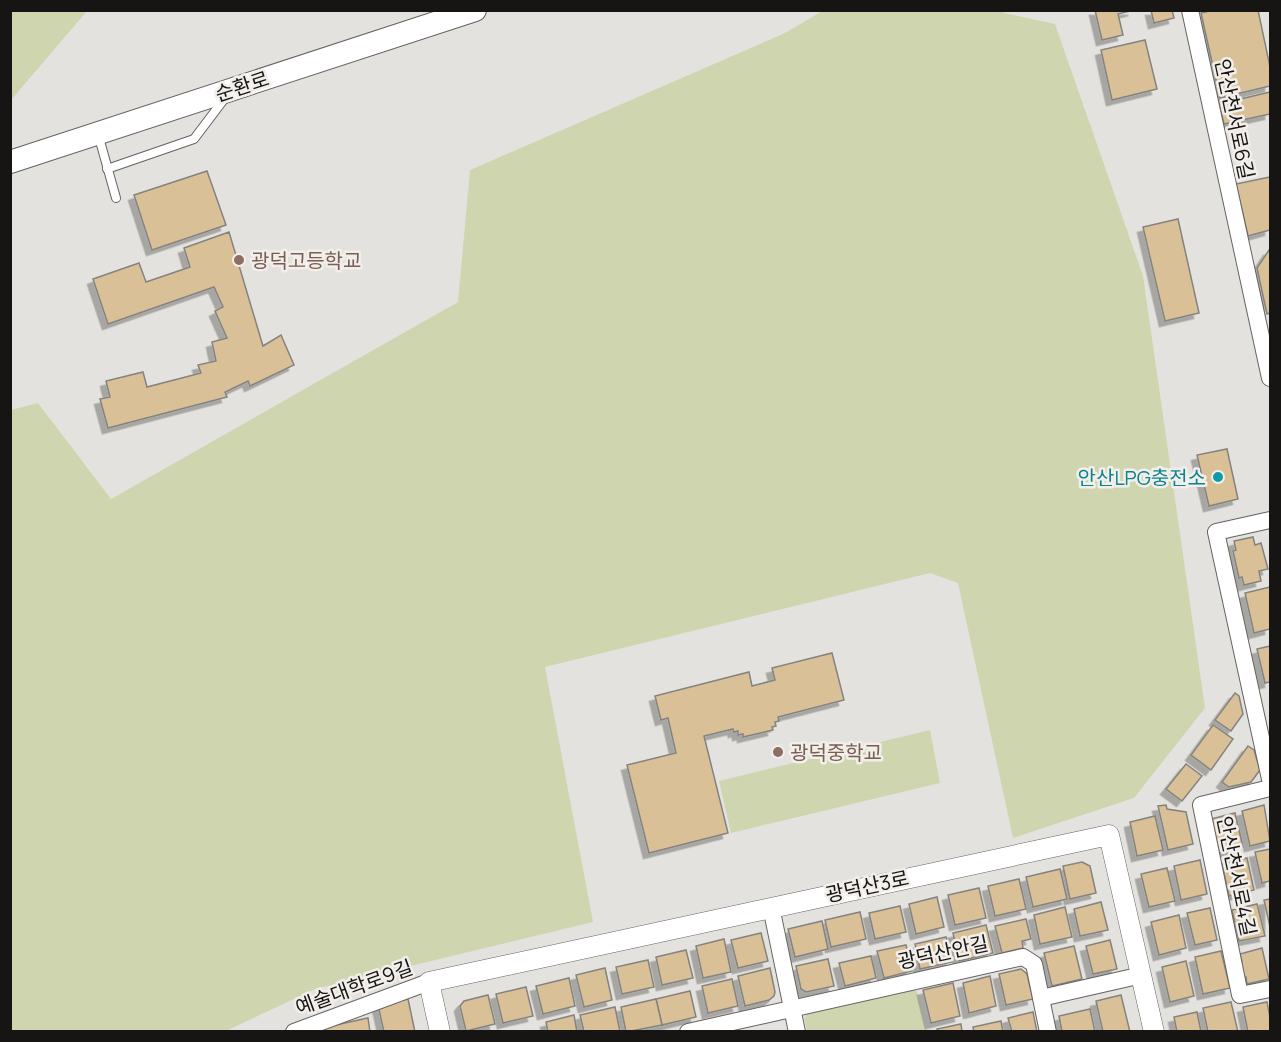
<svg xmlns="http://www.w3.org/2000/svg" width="1281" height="1042" viewBox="0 0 1281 1042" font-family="Manrope,'Noto Sans KR',sans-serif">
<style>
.green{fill:#cfd6af}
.building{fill:#d9c097;stroke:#85837f;stroke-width:1.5;filter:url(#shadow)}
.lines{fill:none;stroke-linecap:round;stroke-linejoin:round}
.service-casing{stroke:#656360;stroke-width:10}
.minor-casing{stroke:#656360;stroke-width:18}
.tertiary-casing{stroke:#656360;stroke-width:21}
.secondary-casing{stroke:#656360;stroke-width:24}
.service{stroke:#fff;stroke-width:8}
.minor{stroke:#fff;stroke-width:16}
.tertiary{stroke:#fff;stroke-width:20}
.secondary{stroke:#fff;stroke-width:22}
.education-dot{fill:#8d6e63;stroke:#f2efeb;stroke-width:2}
.culture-dot{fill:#0f9aa8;stroke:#f2efeb;stroke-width:2}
.labels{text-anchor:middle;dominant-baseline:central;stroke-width:5;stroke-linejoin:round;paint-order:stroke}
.street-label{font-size:20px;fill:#161514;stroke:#f2efeb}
.education-label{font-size:20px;fill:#785e54;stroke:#f2efeb;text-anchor:start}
.culture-label{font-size:20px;fill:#0d838f;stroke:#f2efeb;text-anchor:end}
</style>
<defs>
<filter id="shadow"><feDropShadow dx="-5.5" dy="5.5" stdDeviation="0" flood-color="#0004"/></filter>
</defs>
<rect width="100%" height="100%" fill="#e4e2de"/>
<g class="green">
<path d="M11,10L87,11L11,100L10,11Z"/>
<path d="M824,10L1001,11L1004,13L1055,24L1143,276L1205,708L1134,798L1013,838L958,583L930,573L545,667L593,922L315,989L226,1031H11V410L38,403L111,499L458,302L470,170L785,33Z"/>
<path d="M930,730L940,783L731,833L719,781Z"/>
<path d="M913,989L917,992L926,1031H807L804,1018L807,1014Z"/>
</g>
<g class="building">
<path d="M1095,10H1134L1118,14L1123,35L1102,40Z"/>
<path d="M1151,10H1172L1174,18L1154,23Z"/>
<path d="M1214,10H1258L1270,67V86L1220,98L1201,13Z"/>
<path d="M1145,40L1157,89L1112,100L1101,50Z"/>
<path d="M1270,92V114L1224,124L1219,104Z"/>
<path d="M207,171L226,225L152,250L134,195Z"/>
<path d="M1270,177V230L1248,236L1236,184Z"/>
<path d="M1178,219L1199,313L1165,321L1143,227Z"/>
<path d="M229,232L263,346L281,335L294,365L250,386L248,381L225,392L227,397L108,428L100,399L110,397L106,381L143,372L147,387L201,373L198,365L216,361L212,342L227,338L215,311L223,307L214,287L108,324L93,279L139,263L146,282L190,267L184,248Z"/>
<path d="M1269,250H1270V313L1267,314L1257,268Z"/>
<path d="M1227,449L1238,499L1209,506L1197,455Z"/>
<path d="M1253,537L1255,545L1261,543L1268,569L1259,571L1261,581L1244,585L1242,577L1239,578L1233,551L1236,550L1234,541Z"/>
<path d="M1270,587V629L1254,633L1245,593Z"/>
<path d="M1270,646V682L1265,683L1257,649Z"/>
<path d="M832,653L844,700L778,717L779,721L775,722L776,726L772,727L773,730L743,737V734L738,735V731L734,732L733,729L704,736L728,833L649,853L627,765L676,753L668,718L661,720L655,696L749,672L752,686L775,680L772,668Z"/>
<path d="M1235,693L1239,696L1243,714L1231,731L1215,720Z"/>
<path d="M1213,725L1233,739L1211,770L1191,755Z"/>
<path d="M1248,746L1254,750L1260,770L1251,782L1229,787L1222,782Z"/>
<path d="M1186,764L1202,776L1182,801L1166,789Z"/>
<path d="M1166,805L1167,809L1186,812L1193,844L1168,850L1158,806Z"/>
<path d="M1264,805L1270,841L1250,846L1242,811Z"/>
<path d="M1235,813L1243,847L1219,853L1211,819Z"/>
<path d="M1155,816L1163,850L1137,856L1130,822Z"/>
<path d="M1270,849V881L1262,883L1255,852Z"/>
<path d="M1247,858L1254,890L1229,896L1222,864Z"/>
<path d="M1200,860L1207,894L1181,900L1174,866Z"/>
<path d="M1082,862L1090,866L1096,893L1070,899L1063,866Z"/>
<path d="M1167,868L1175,901L1149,907L1141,874Z"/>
<path d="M1060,869L1067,899L1033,907L1026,877Z"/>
<path d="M1019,879L1026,909L995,916L988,886Z"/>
<path d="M979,888L986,918L955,925L948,895Z"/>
<path d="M937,897L944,927L916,934L909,904Z"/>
<path d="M1270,899V927L1264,900Z"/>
<path d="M1101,902L1108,930L1080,936L1074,909Z"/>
<path d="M1257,904L1265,936L1239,941L1232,910Z"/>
<path d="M900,906L906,932L875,939L869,913Z"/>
<path d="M1065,907L1072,937L1040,944L1034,915Z"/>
<path d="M1210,908L1217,940L1195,945L1187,913Z"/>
<path d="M860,912L866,939L831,947L825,920Z"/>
<path d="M1179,915L1186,948L1159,955L1151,922Z"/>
<path d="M1026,919L1031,939L1022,941L1023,948L1002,953L995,926Z"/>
<path d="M822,921L828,949L795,957L788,929Z"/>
<path d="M986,925L993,953L959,961L953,933Z"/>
<path d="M761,933L768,961L738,968L731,940Z"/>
<path d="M946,937L952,962L920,969L915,944Z"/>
<path d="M724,939L731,972L703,978L696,946Z"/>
<path d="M1110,940L1117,969L1093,974L1086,946Z"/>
<path d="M906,945L912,971L884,978L877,951Z"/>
<path d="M1074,946L1082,979L1052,986L1044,953Z"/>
<path d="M1262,948L1269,979L1247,984L1246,977L1241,978L1238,963L1242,962L1240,954Z"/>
<path d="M686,950L693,978L662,985L656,957Z"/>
<path d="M1221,951L1230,988L1203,994L1195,957Z"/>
<path d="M871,956L876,978L845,986L839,963Z"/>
<path d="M828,959L834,986L806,992L801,989L796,966Z"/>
<path d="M648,960L654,987L622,994L616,967Z"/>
<path d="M1186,961L1194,996L1170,1002L1162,967Z"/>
<path d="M605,968L612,1000L584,1007L576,975Z"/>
<path d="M770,968L775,992L774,996L769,1000L745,1006L738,976Z"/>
<path d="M1021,969L1027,974L1033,999L1006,1005L999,974Z"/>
<path d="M990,976L996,1006L969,1013L963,983Z"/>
<path d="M569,978L575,1006L543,1014L536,986Z"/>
<path d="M732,979L738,1006L708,1013L702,986Z"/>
<path d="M953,983L960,1016L931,1023L923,990Z"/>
<path d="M526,987L533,1016L503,1023L496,994Z"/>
<path d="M690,991L696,1017L662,1025L656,999Z"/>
<path d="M488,995L495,1024L466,1031L460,1006L464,1001Z"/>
<path d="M1121,995L1130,1032H1103L1096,1001Z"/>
<path d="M408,999L415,1032H384L378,1005Z"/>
<path d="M656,999L662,1025L626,1032L621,1007Z"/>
<path d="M1231,1002L1238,1032H1208L1203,1008Z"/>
<path d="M1267,1002L1270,1017V1032H1248L1243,1007Z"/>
<path d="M615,1007L620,1032H584L580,1015Z"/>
<path d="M1090,1009L1095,1032H1062L1059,1016Z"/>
<path d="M1033,1012L1037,1032H1012L1008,1018Z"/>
<path d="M1197,1012L1201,1032H1177L1174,1017Z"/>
<path d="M574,1015L577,1032H548L546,1022Z"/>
<path d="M368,1018L370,1032H318L317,1029Z"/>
<path d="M1001,1021L1003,1032H974L973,1027Z"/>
<path d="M961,1024L962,1032H938L937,1029Z"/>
</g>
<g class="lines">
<g class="service-casing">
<g id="service">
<path d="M98,134L116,198"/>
<path d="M107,169L194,139L225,98"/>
</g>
</g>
<g class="minor-casing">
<g id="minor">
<path d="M1190,10L1270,378"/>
<path d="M1270,520L1216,532L1270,779"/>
<path d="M1270,788L1201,805L1240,995L1270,989"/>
<path d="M771,907L797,1032"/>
<path d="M1041,998L1142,975"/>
<path d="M294,1032L429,982"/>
<path d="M688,1032L1023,957L1034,964L1048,1032"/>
</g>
</g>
<g class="tertiary-casing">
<path id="tertiary" d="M440,1032L429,982L1109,835L1154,1032"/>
</g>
<g class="secondary-casing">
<path id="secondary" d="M10,162L475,10"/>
</g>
<use href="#service" class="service"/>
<use href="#minor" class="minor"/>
<use href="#tertiary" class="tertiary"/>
<use href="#secondary" class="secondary"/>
</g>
<g class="education-dot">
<circle cx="239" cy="260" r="6"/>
<circle cx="778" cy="752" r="6"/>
</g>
<circle class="culture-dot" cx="1218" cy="477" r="6"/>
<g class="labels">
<g class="street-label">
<text transform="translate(242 86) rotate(-18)">순환로</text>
<text transform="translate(1235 119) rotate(78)">안산천서로6길</text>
<text transform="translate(1237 876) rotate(78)">안산천서로4길</text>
<text transform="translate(867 886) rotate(-12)">광덕산3로</text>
<text transform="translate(943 952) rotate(-12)">광덕산안길</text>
<text transform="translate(354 987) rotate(-20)">예술대학로9길</text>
</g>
<g class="education-label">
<text x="251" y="260">광덕고등학교</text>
<text x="790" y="752">광덕중학교</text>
</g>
<g class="culture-label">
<text x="1206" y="477">안산LPG충전소</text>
</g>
</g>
<rect width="1281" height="1042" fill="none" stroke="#161514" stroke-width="24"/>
</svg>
